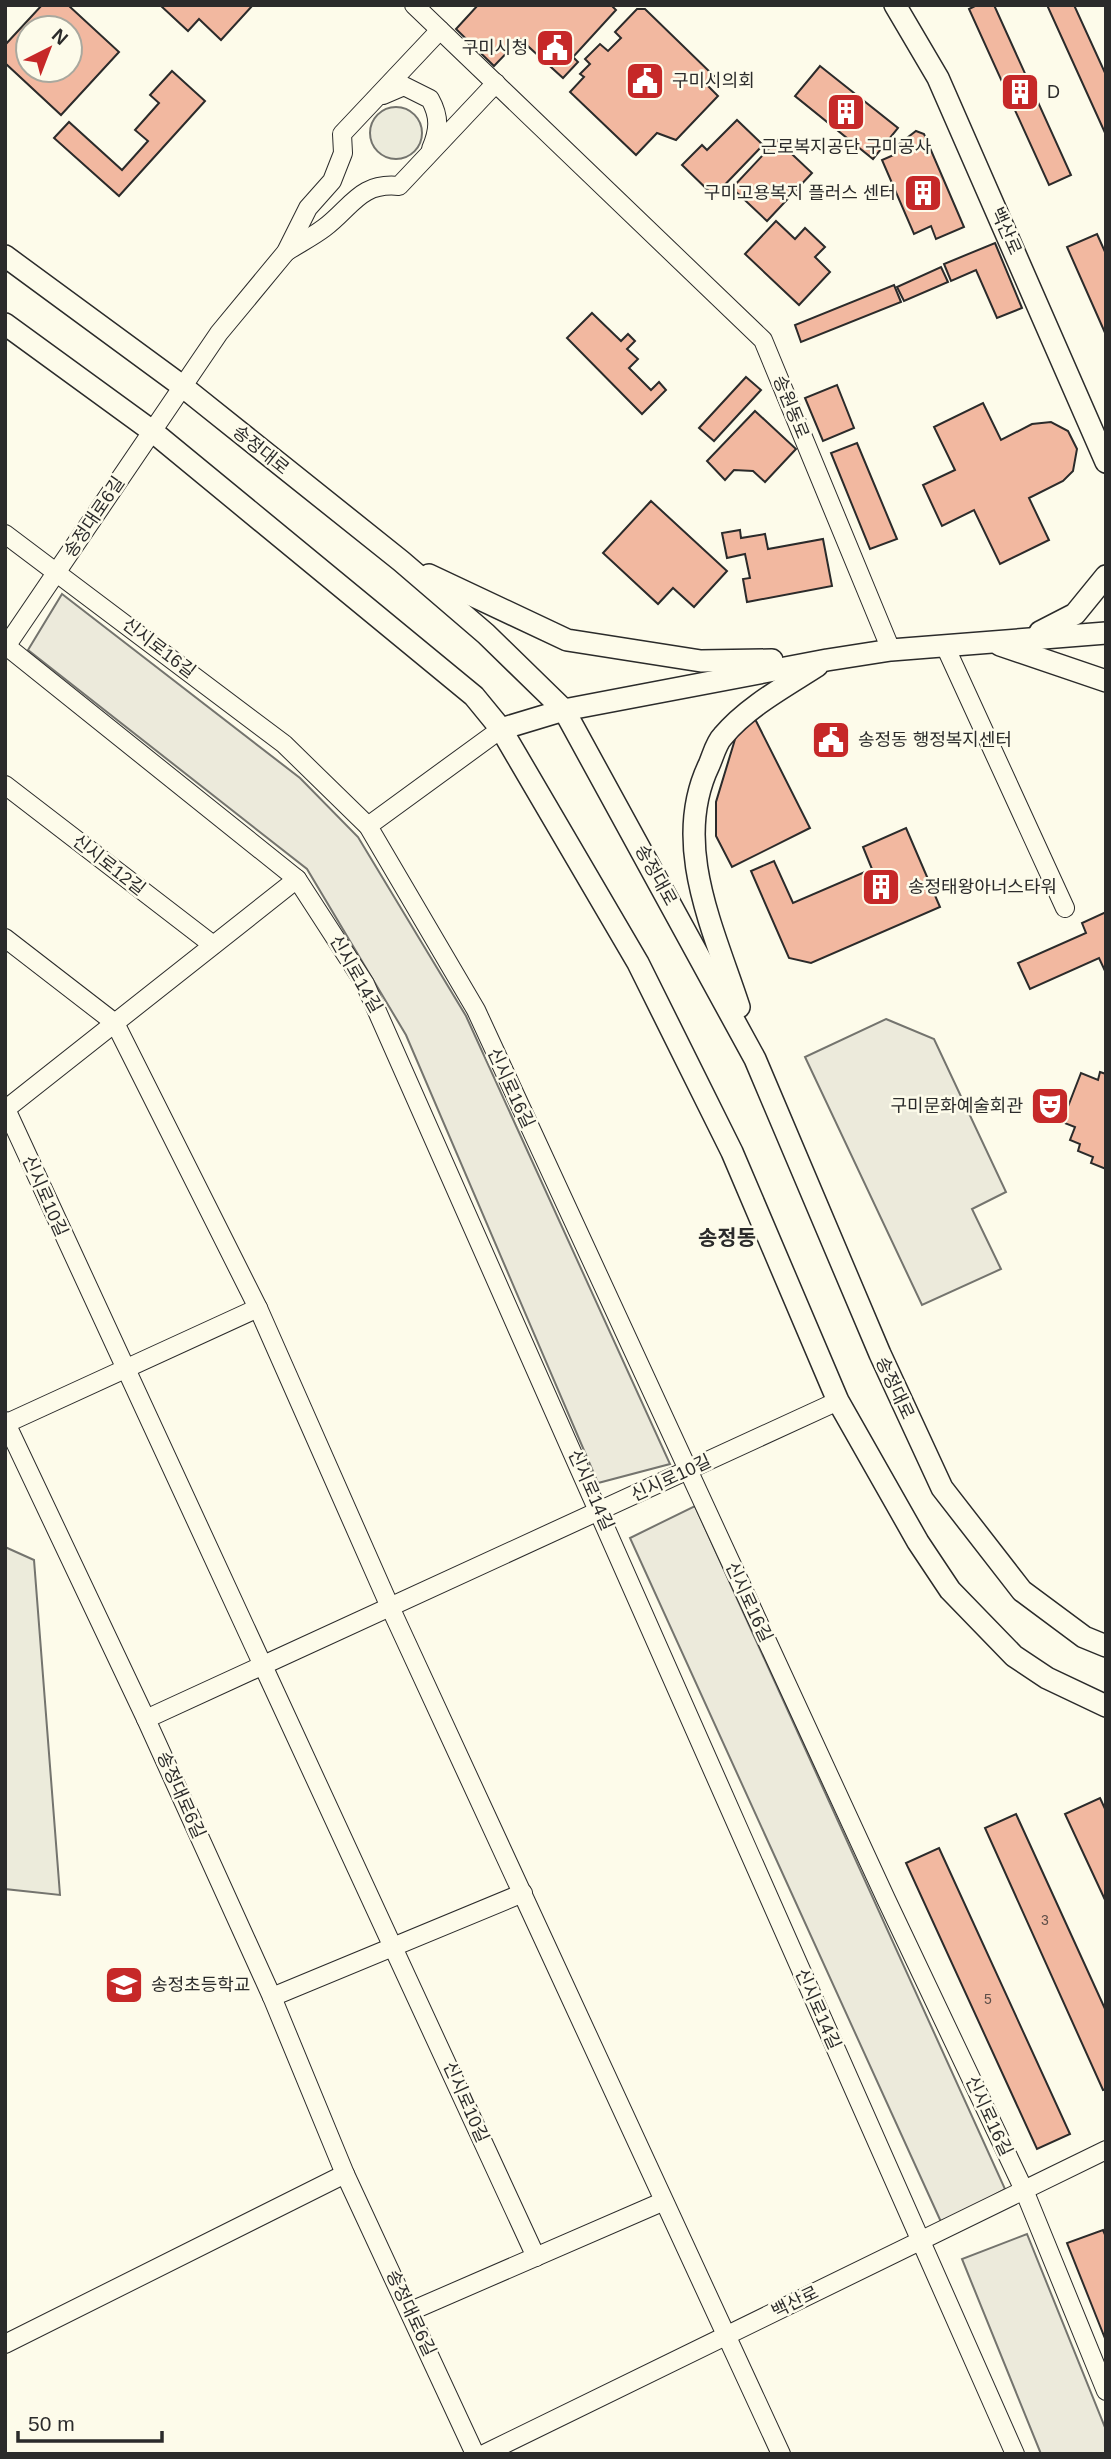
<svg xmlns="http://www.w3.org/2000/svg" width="1111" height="2459" viewBox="0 0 1111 2459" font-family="Helvetica,'Noto Sans KR',sans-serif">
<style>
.green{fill:#ecebdb;stroke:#74746e;stroke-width:2}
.parking{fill:#eceadb;stroke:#74746e;stroke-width:2}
.building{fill:#f2b8a0;stroke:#2b2b2b;stroke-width:2;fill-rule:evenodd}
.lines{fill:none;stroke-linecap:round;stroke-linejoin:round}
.minor-casing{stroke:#2b2b2b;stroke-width:20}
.tertiary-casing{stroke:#2b2b2b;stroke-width:24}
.minor{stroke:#fdfbea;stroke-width:18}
.tertiary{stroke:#fdfbea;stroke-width:21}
.labels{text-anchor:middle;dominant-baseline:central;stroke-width:5;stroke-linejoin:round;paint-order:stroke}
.number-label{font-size:14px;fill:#5d4e48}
.poi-label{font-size:18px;fill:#2b2b2b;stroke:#fdfbea;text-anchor:start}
.street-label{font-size:18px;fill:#2b2b2b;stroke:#fdfbea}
.quarter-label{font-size:21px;font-weight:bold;fill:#2b2b2b;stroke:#fdfbea}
</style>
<rect width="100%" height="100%" fill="#fdfbea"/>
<g class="green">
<circle cx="396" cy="133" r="26"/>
<path d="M5,1547L34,1560L60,1895L5,1889Z"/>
</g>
<g class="parking">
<path d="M62,594L300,778L358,837L466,1016L670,1464L598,1483L406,1035L307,869L28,650Z"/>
<path d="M886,1019L934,1039L1006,1192L972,1209L1001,1269L922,1305L805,1057Z"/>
<path d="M695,1506L1005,2189L942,2224L630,1538Z"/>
<path d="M1027,2234L1106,2430V2454H1041L962,2259Z"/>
</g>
<g class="building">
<path d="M42,5H68L119,52L61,115L5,63V45ZM28,28H70V70H28Z"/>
<path d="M160,5H253L221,40L199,19L188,31Z"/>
<path d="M478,5H611L616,10L573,57L578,62L563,78L520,39L494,66L456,29Z"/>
<path d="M977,5H994L1071,175L1049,185L969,9Z"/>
<path d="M1047,5H1074L1106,75V135Z"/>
<path d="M637,9H645L714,76L706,84L718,96L676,140L657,133L636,155L570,92L584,77L580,74L590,64L585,59L600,44L608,51L621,38L615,32Z"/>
<path d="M820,66L898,128L873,159L795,96Z"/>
<path d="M172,71L205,101L119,196L54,138L69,122L122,170L148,141L135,130L159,103L150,95Z"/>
<path d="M737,120L763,145L714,196L682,165L702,145L707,150Z"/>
<path d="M916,131L924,134L964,227L936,239L931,226L914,234L882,160L896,154L899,144Z"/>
<path d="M777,140L812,173L767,221L732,188Z"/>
<path d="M776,221L795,239L805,228L825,247L815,257L830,272L799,305L745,254Z"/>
<path d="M1097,234L1106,254V335L1067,247Z"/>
<path d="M995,243L1022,308L997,318L976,270L951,281L944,264Z"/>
<path d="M941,267L948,282L904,301L897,287Z"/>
<path d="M894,285L901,302L801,342L795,325Z"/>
<path d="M592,313L621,341L628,334L635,341L627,349L638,359L629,368L651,390L659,382L666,390L642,414L567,338Z"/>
<path d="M746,377L761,390L714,441L699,428Z"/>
<path d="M837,385L854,428L823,441L805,398Z"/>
<path d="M983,403L1001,440L1032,424L1051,422L1068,431L1077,449L1073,471L1063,481L1029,498L1049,540L1000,564L974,510L942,526L923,485L955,470L934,427Z"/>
<path d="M755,411L796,449L765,482L753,471L734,470L725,480L707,461Z"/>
<path d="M857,443L897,539L870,549L831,453Z"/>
<path d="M651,501L727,571L694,607L673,588L658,604L603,553Z"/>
<path d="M740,530L741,538L765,534L768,549L823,539L832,586L747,602L743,579L750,578L745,554L727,558L722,533Z"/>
<path d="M755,719L810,828L732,867L716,836V802L736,736Z"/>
<path d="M906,828L940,907L811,963L789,958L751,871L774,861L793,903L872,869L863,847Z"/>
<path d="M1106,912V973L1099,958L1030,989L1018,963L1086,933L1082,923Z"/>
<path d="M1100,1072L1106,1074V1169L1091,1163L1093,1157L1078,1151L1080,1144L1070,1140L1075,1127L1062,1122L1081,1073L1098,1080Z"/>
<path d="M1100,1798L1106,1811V1902L1065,1814Z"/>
<path d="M1016,1814L1106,2011V2089L1103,2090L985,1828Z"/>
<path d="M939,1848L1070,2134L1037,2149L906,1863Z"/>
<path d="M1103,2230L1106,2237V2341L1067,2243Z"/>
</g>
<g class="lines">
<g class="minor-casing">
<g id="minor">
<path d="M414,5L763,340L891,650"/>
<path d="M383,95L404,86L430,99C440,117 439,130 431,149"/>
<path d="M286,252C298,244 312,237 324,228C352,207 360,182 399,186L496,83"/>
<path d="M5,534L284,744L368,826L476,1010L886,1899L1024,2190L1106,2391"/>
<path d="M5,645L297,879L365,984L1015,2454"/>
<path d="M945,646L1065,908"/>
<path d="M5,648L219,333L286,252L308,208L332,181L343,153L342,134L440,30"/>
<path d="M5,785L213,945"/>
<path d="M368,826L501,729"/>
<path d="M5,938L115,1023L258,1308L390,1607L781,2454"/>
<path d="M6,1109C180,1493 362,1873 536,2257"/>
<path d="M6,1109L297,879"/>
<path d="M5,1421L146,1719L272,1997L345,2174L475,2454"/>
<path d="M5,1424L258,1308"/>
<path d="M146,1719L838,1401"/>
<path d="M272,1997L523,1893"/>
<path d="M411,2311L662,2202"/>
<path d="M5,2344L345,2174"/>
<path d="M484,2454L1106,2150"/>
</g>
</g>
<g class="tertiary-casing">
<g id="tertiary">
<path d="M895,5L938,78L1106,462"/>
<path d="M5,256L182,386L401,561L486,634L564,710L755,1059L880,1354L942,1488L1022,1591L1084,1637L1106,1646"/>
<path d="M5,324L152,431L474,696L501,729L638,963L732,1152L838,1401L918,1542L950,1590L1014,1656L1047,1678L1106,1706"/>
<path d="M429,575L567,640L701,661L772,660"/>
<path d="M1040,632L1075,614L1106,576"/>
<path d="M1000,645L1106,681"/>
<path d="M501,729L564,710L827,660L891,650L1106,633"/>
<path d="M739,1007C714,930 671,844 709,765C713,756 716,743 723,736C747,707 786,686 817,666"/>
</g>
</g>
<use href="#minor" class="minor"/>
<use href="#tertiary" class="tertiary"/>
</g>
<defs>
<g id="civic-square" transform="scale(2.0125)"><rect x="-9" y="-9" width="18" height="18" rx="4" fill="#c62828" stroke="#fdfbea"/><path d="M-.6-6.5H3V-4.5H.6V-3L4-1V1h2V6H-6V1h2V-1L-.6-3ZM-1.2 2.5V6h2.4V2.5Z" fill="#fff"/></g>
<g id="building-square" transform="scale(2.0125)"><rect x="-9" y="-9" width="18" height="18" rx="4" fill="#c62828" stroke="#fdfbea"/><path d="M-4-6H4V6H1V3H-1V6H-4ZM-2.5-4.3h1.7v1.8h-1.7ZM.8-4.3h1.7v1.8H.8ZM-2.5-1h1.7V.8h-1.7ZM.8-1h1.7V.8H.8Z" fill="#fff"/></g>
<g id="theatre-square" transform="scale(2.0125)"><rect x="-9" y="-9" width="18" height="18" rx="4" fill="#c62828" stroke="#fdfbea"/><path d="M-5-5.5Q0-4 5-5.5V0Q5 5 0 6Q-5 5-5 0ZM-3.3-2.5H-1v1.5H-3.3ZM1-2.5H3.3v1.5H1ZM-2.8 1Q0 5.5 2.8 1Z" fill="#fff"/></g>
<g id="school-square" transform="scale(2.0125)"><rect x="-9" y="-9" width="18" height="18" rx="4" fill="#c62828" stroke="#fdfbea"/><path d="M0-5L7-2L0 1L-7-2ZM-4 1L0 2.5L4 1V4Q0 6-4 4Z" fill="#fff"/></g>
</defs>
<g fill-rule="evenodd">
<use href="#civic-square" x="555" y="48"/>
<use href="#civic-square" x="645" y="81"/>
<use href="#building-square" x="1020" y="92"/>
<use href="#building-square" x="846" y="112"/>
<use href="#building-square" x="923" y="193"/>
<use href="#civic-square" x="831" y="740"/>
<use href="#building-square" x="881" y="887"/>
<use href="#theatre-square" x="1050" y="1106"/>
<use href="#school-square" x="124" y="1985"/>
</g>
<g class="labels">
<g class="number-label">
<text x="1045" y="1920">3</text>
<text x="988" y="1999">5</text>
</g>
<g class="poi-label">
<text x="528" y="48" text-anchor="end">구미시청</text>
<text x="672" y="81">구미시의회</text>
<text x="1047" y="92">D</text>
<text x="846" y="147" text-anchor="middle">근로복지공단 구미공사</text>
<text x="896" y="193" text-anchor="end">구미고용복지 플러스 센터</text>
<text x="858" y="740">송정동 행정복지센터</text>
<text x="908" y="887">송정태왕아너스타워</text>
<text x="1023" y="1106" text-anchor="end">구미문화예술회관</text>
<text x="151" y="1985">송정초등학교</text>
</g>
<g class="street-label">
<text transform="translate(1006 231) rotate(66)">백산로</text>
<text transform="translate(791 407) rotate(68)">송원동로</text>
<text transform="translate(261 450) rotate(39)">송정대로</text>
<text transform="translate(94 517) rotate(-56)">송정대로6길</text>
<text transform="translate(159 648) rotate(37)">신시로16길</text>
<text transform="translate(109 865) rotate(38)">신시로12길</text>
<text transform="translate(656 875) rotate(61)">송정대로</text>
<text transform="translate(356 974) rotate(60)">신시로14길</text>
<text transform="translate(511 1088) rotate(65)">신시로16길</text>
<text transform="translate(45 1196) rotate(66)">신시로10길</text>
<text transform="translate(895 1388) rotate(65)">송정대로</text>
<text transform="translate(671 1478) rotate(-25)">신시로10길</text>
<text transform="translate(591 1490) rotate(66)">신시로14길</text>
<text transform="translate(749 1602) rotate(65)">신시로16길</text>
<text transform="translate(181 1795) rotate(66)">송정대로6길</text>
<text transform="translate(818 2009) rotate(66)">신시로14길</text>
<text transform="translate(466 2102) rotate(66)">신시로10길</text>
<text transform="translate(989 2116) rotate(65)">신시로16길</text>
<text transform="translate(795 2302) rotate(-26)">백산로</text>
<text transform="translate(411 2313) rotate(65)">송정대로6길</text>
</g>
<g class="quarter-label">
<text x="727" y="1237">송정동</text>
</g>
</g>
<rect width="1111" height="2459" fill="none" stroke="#2b2b2b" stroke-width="14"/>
<g transform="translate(49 49) rotate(42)"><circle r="33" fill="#fdfbea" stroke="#a9a89e" stroke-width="2"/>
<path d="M0-5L12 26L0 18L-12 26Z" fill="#c62828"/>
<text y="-10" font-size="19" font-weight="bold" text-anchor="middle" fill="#2b2b2b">N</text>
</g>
<path d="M18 2431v10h144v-10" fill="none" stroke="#2b2b2b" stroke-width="3.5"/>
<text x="28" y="2431" font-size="21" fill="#2b2b2b" stroke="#fdfbea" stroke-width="5" paint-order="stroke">50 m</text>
</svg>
